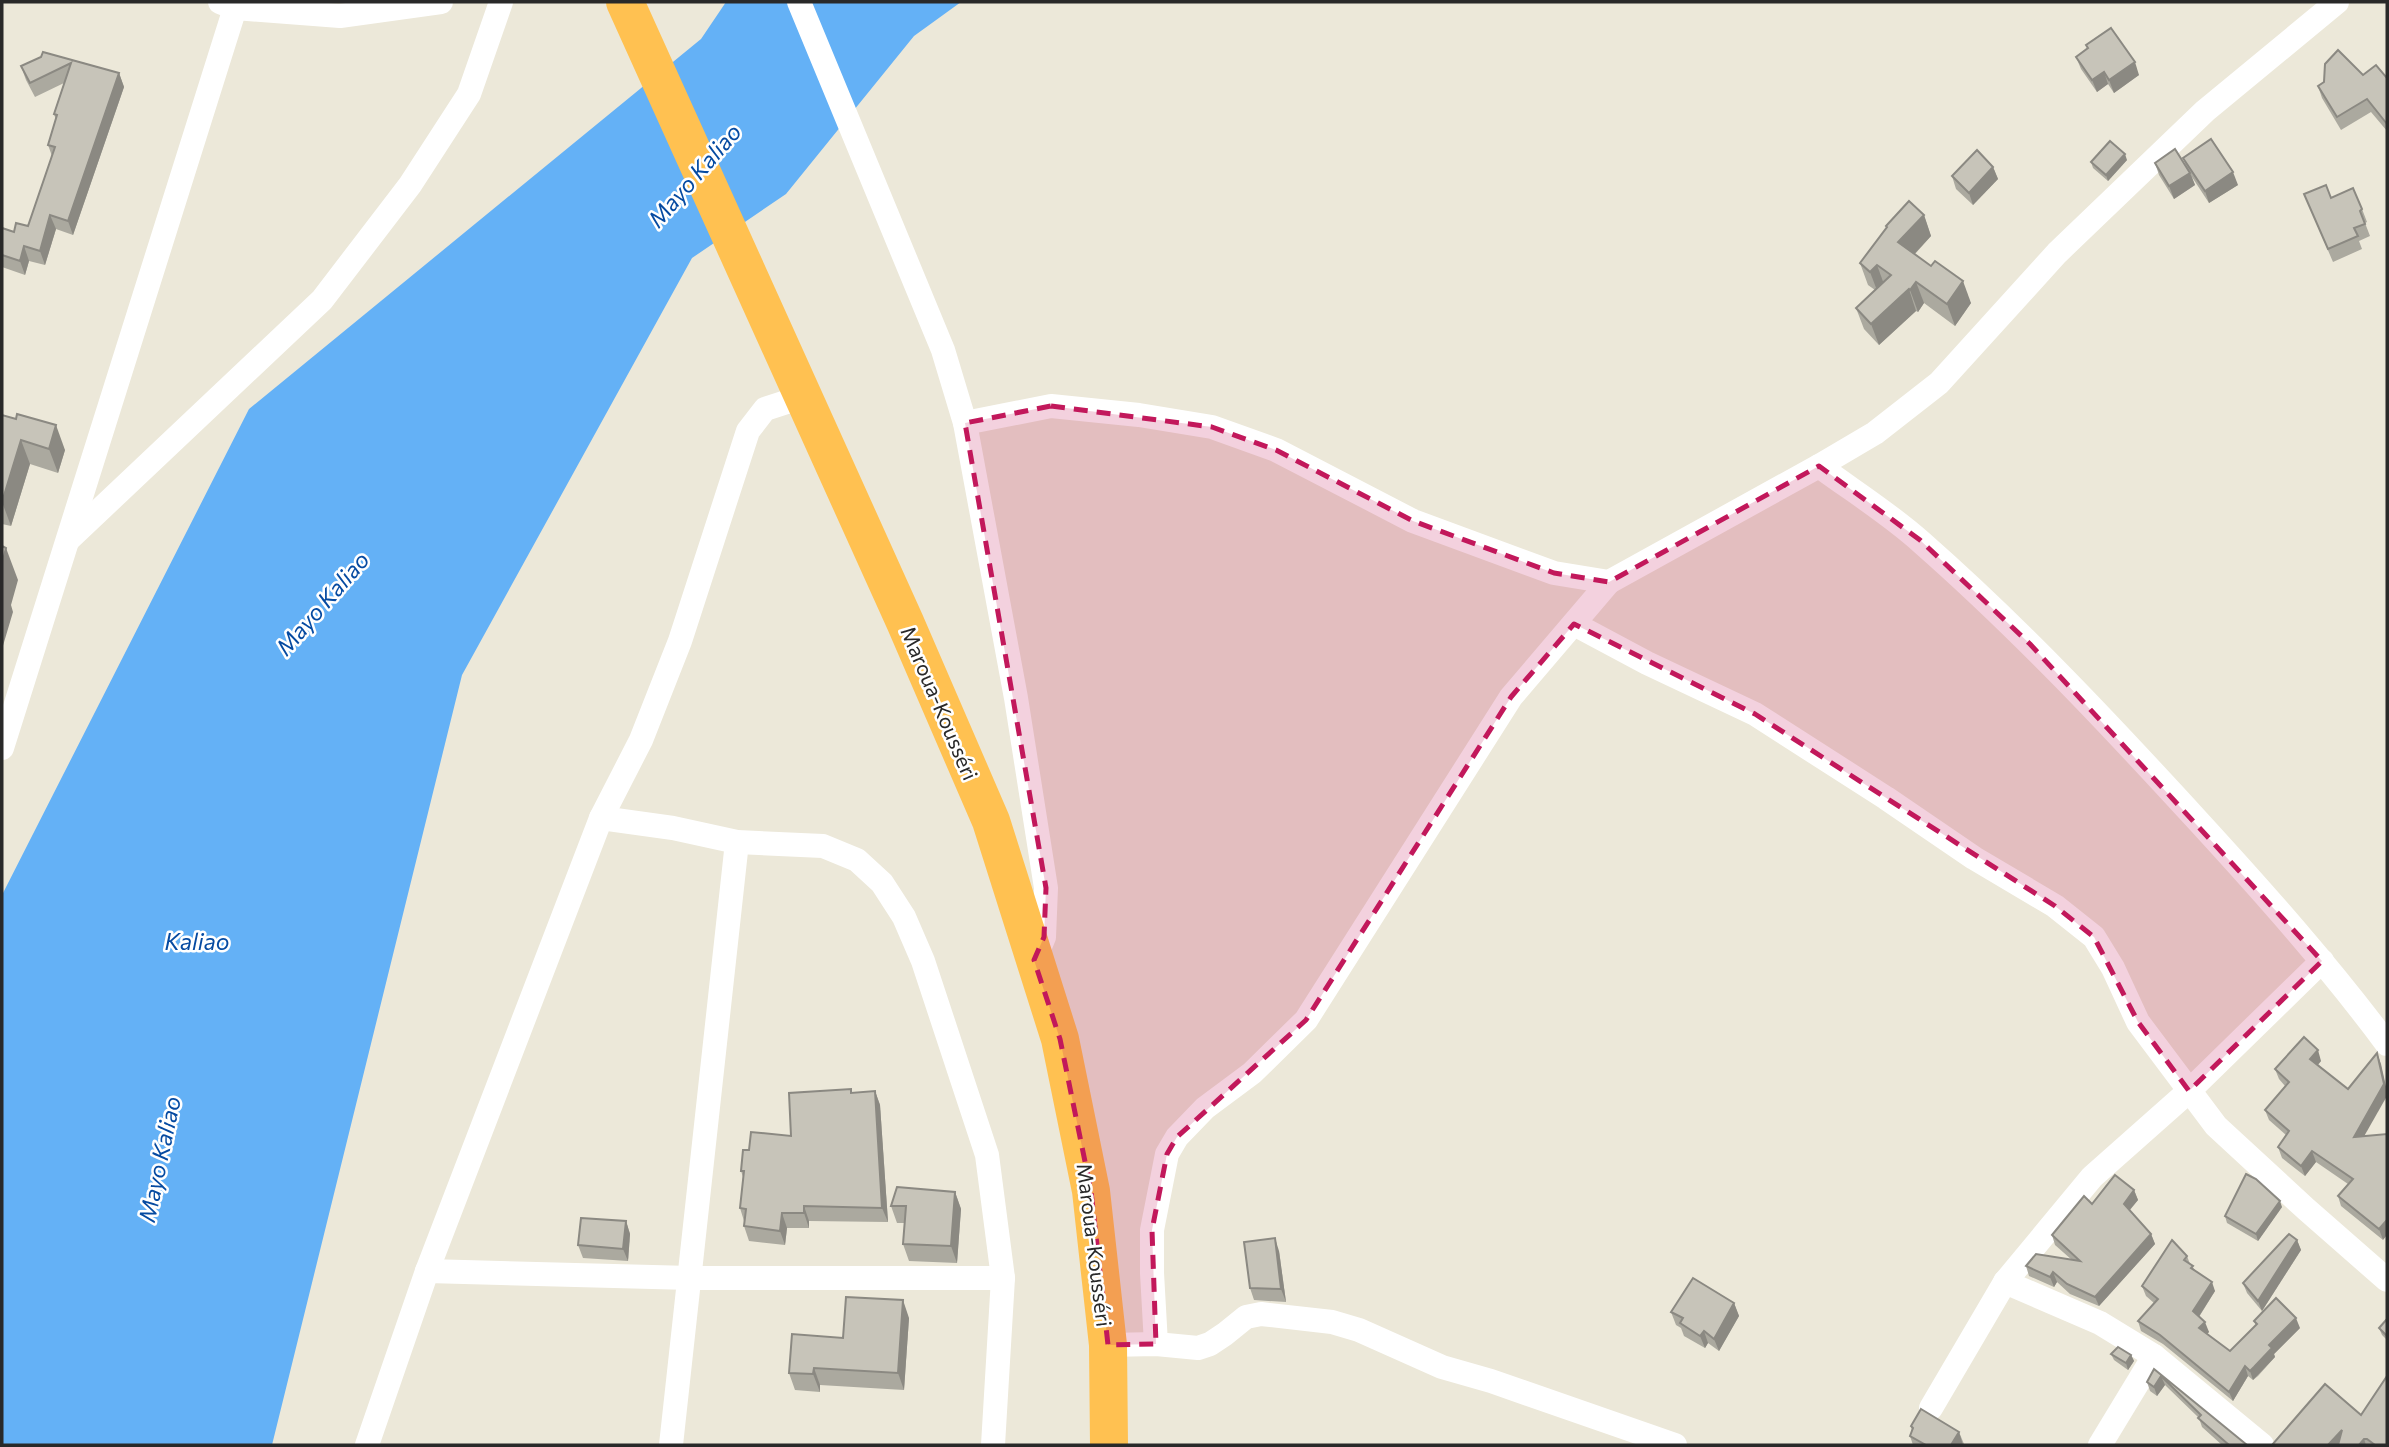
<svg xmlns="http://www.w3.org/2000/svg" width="2389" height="1447" viewBox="0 0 2389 1447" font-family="Commissioner,sans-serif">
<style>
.water{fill:#64b1f6}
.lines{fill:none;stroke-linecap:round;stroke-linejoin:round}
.street{stroke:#fff;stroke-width:24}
.highway{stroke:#ffc151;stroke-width:38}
.wall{fill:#aba99f}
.shaded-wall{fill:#8b8982}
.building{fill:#c7c4b9;stroke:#8b8982;stroke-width:2}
.marked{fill:#c2185b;fill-opacity:0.2;stroke:#c2185b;stroke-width:5;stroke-dasharray:14 9;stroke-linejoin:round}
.labels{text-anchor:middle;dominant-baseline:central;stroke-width:5;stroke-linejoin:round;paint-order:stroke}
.street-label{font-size:21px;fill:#292929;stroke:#fff}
.water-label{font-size:23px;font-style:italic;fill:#054aa1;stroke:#fff}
</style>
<rect width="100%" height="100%" fill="#ece8d9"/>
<path class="water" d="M726,2H961L914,36L786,194L692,258L462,675L272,1445H2V895L249,409L701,39Z"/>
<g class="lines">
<g class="street">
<path d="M220,2L235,8L340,16L441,2"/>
<path d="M799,2L943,350L965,423L1016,698L1046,888L1044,937L1035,959"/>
<path d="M965,423L1051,406L1139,415L1212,427L1276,450L1413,521L1554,573L1609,582L1819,466L1875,433L1939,383L2057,253L2205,111L2337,2"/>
<path d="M1819,466C1853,491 1890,514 1921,542C2020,629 2110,725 2198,821C2264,893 2329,966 2387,1044"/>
<path d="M69,539L322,300L410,185L469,94L501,2"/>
<path d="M1574,624L1647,663L1755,714L1886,798L1974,858L2055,906L2094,937L2113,968L2138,1022L2216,1126L2306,1209L2387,1280"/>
<path d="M2,748L235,8L233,2"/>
<path d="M601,818L673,828L737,842L823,846L857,860L882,883L904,917L923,961L987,1155L1003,1278L993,1445"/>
<path d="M427,1271L691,1278H1003"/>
<path d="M2005,1282L2100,1323L2154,1356L2262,1445"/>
<path d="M1156,1344L1152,1273V1230L1167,1154L1177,1137L1205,1108L1252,1073L1306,1020L1511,697L1609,582"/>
<path d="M1108,1345L1156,1344L1198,1348L1210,1344L1225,1334L1246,1317L1261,1314L1332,1322L1359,1330L1442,1367L1491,1381L1675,1445"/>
<path d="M1931,1408L2005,1282L2092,1177L2189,1091L2322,961"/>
<path d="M367,1445L427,1271L601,818L641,740L680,641L748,431L765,409L802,397"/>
<path d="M671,1445L737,842"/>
<path d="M2100,1445L2154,1356"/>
</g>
<path class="highway" d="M625,2L905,622L991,821L1060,1039L1091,1191L1108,1345L1109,1445"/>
</g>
<g class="wall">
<path d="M2086,45L2139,75L2114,93L2108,84L2097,92L2081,69L2076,57L2087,49Z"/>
<path d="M41,57L119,73L124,87L73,235L56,229L45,265L29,261L25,275L2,267V228L14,232L28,226L52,156L48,145L56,120L54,114L64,83L35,97L26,80L21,66Z"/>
<path d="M2363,75L2387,78V131L2371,112L2341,130L2322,98L2318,86Z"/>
<path d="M2183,158L2238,185L2209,203L2192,177L2195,185L2174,199L2159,175L2155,163L2186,166Z"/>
<path d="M2127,160L2108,181L2093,168L2091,162Z"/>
<path d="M1993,167L1998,179L1973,205L1956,189L1952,176Z"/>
<path d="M2304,194L2331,198L2362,209L2367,222L2365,223L2370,236L2359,241L2362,249L2333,262Z"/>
<path d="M1924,215L1931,236L1915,254L1971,303L1955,326L1924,303L1918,312L1916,311L1879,345L1864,329L1856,308L1875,290L1868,285L1860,263L1887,228L1886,226Z"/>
<path d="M2,415L65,450L58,473L30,464L11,526L2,524Z"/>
<path d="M2321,1061L2318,1065L2348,1089L2381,1064L2364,1136L2383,1240L2341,1206L2338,1196L2348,1184L2316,1162L2305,1176L2282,1158L2278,1147L2286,1135L2269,1120L2265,1110L2285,1086L2279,1079L2275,1069Z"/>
<path d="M875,1091L880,1105L888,1222L809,1221V1228H787L785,1245L749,1241L744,1226V1221L740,1208L743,1177L741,1171L749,1150L791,1136L852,1093Z"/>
<path d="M2134,1190L2138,1200L2130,1210L2151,1234L2155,1244L2099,1306L2070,1294L2057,1282L2054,1287L2029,1276L2026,1266L2072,1260L2055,1245L2052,1235L2092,1204Z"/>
<path d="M955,1192L961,1209L957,1263L909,1261L903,1244L905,1223H897L891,1206Z"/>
<path d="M2282,1207L2258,1241L2227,1223L2225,1216Z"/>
<path d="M626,1221L630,1234L628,1261L583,1258L578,1245Z"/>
<path d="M2297,1240L2301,1250L2262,1311L2247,1293L2243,1283Z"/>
<path d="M1279,1251L1286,1302L1254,1300L1250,1288Z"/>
<path d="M2187,1256L2190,1264L2195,1270L2215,1291L2199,1317L2209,1332L2207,1334L2230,1351L2256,1325L2254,1321L2300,1328L2274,1354L2275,1357L2258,1376L2253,1380L2248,1376L2233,1401L2163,1344L2141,1331L2138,1321L2154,1303L2146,1296L2142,1286Z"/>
<path d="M1734,1303L1739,1316L1719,1351L1708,1343L1705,1348L1684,1336L1681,1328L1676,1325L1671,1312Z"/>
<path d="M909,1318L904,1390L820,1385V1392L795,1390L789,1373L843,1338Z"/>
<path d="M2387,1319V1340L2382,1335L2379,1328Z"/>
<path d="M2111,1354L2131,1355L2134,1361L2128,1370L2114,1360Z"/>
<path d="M2154,1369L2247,1445H2222L2202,1427L2199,1418L2165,1385L2157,1396L2150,1391L2147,1382Z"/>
<path d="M2361,1415L2387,1445H2272Z"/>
<path d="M1911,1426L1959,1432L1964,1444L1963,1445H1913L1910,1436L1912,1431Z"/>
</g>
<g class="shaded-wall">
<path d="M2135,62L2139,75L2114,93L2109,80Z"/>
<path d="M2104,72L2108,84L2097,92L2092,80Z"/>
<path d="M119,73L124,87L73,235L68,221Z"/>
<path d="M2125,154L2127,160L2108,181L2106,175Z"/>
<path d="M1993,167L1998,179L1973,205L1969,193Z"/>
<path d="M2233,172L2238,185L2209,203L2205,191Z"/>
<path d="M2190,173L2195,185L2174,199L2169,186Z"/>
<path d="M50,215L56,229L45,265L40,251Z"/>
<path d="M1924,215L1931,236L1906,263L1898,242Z"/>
<path d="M24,246L29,261L25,275L20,261Z"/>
<path d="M1877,265L1885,287L1878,293L1870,272Z"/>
<path d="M1963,281L1971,303L1955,326L1947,304Z"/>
<path d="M1916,282L1924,303L1918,312L1910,290Z"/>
<path d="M1909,289L1916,311L1879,345L1871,324Z"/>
<path d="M56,425L65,450L58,473L49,449Z"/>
<path d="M21,440L30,464L11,526L2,502Z"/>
<path d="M6,548L18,580L11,605L13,612L2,649V564Z"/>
<path d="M2318,1050L2321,1061L2314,1069L2310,1059Z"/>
<path d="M2377,1053L2381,1064L2387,1091V1096L2358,1147L2354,1137Z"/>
<path d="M875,1091L880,1105L888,1222L882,1208Z"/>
<path d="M2312,1151L2316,1162L2305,1176L2301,1166Z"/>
<path d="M2134,1190L2138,1200L2127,1213L2124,1204Z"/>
<path d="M955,1192L961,1209L957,1263L951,1246Z"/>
<path d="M2280,1201L2282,1207L2258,1241L2256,1234Z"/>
<path d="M804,1206L809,1221V1228L804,1213Z"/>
<path d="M782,1213L787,1228L785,1245L780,1231Z"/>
<path d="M2387,1220V1235L2383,1240L2379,1229Z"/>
<path d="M626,1221L630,1234L628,1261L623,1249Z"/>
<path d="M2151,1234L2155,1244L2099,1306L2095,1297Z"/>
<path d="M1275,1238L1279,1251L1286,1302L1281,1289Z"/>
<path d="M2297,1240L2301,1250L2262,1311L2258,1301Z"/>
<path d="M2053,1272L2057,1282L2054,1287L2050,1277Z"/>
<path d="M2212,1282L2215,1291L2196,1321L2193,1311Z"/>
<path d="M903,1300L909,1318L904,1390L898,1373Z"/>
<path d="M1734,1303L1739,1316L1719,1351L1714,1339Z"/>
<path d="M2296,1318L2300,1328L2274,1354L2275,1357L2253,1380L2250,1371L2269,1345Z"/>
<path d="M2205,1322L2209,1332L2203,1338L2199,1328Z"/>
<path d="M1704,1331L1708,1343L1705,1348L1700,1336Z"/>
<path d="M2131,1355L2134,1361L2128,1370L2126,1363Z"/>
<path d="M2245,1366L2248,1376L2233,1401L2229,1392Z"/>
<path d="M814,1368L820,1385V1392L813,1374Z"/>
<path d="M2161,1376L2165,1385L2157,1396L2154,1387Z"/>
<path d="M2342,1430L2339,1445H2328Z"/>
<path d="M1959,1432L1963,1445H1951Z"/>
<path d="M2364,1439L2366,1445H2359Z"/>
</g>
<g class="building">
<path d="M2111,28L2135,62L2109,80L2104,72L2092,80L2076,57L2088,48L2086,45Z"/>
<path d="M2338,50L2363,75L2376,65L2387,78V124L2367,99L2337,117L2318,86L2324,82L2325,64Z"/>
<path d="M43,52L119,73L68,221L50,215L40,251L24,246L20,261L2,255V228L14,232L16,223L28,226L55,147L48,145L57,115L54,114L71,63L30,83L21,66L41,57Z"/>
<path d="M2211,139L2233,172L2205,191L2183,158Z"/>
<path d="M2110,141L2125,154L2106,175L2091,162Z"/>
<path d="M2175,149L2190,173L2169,186L2155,163Z"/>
<path d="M1977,150L1993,167L1969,193L1952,176Z"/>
<path d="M2326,185L2331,198L2353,188L2362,209L2360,211L2365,224L2354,228L2358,236L2328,249L2304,194Z"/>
<path d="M1909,201L1924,215L1898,242L1931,266L1935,261L1963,281L1947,304L1916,282L1910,290L1909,289L1871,324L1856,308L1891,275L1877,265L1870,272L1860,263L1887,227L1886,226Z"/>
<path d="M17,414L56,425L49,449L21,440L2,502V415L16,419Z"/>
<path d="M2,546L6,548L2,564Z"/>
<path d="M2304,1037L2318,1050L2310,1059L2348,1089L2377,1053L2384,1084L2354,1137L2387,1134V1220L2379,1229L2338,1196L2353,1179L2312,1151L2301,1166L2278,1147L2289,1131L2265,1110L2289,1082L2275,1069Z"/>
<path d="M851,1089V1093L875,1091L882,1208L804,1206V1213H782L780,1231L744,1226L746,1209L740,1208L744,1171H741L743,1150H749L751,1132L791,1136L789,1093Z"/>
<path d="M2246,1174L2256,1179L2280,1201L2256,1234L2225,1216Z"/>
<path d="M2115,1175L2134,1190L2124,1204L2151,1234L2095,1297L2067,1284L2053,1272L2050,1277L2026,1266L2036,1254L2080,1261L2052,1235L2084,1196L2092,1204Z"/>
<path d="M897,1187L955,1192L951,1246L903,1244L906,1206H891Z"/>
<path d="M581,1218L626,1221L623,1249L578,1245Z"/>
<path d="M2289,1234L2297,1240L2258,1301L2243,1283Z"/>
<path d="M1275,1238L1281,1289L1250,1288L1244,1242Z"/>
<path d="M2172,1240L2187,1256L2184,1260L2193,1266L2191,1268L2212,1282L2193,1311L2205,1322L2199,1328L2230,1351L2257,1324L2254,1321L2276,1298L2296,1318L2269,1345L2272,1348L2254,1367L2250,1371L2245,1366L2229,1392L2160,1335L2138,1321L2158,1299L2142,1286Z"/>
<path d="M1693,1278L1734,1303L1714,1339L1704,1331L1700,1336L1680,1323L1683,1318L1671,1312Z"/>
<path d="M846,1297L903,1300L898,1373L814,1368L813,1374L789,1373L792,1334L843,1338Z"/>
<path d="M2387,1319V1336L2379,1328Z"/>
<path d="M2118,1347L2131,1355L2126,1363L2111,1354Z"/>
<path d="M2154,1369L2247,1445H2229L2198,1418L2201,1415L2161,1376L2154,1387L2147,1382Z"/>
<path d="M2387,1376V1445H2375L2367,1439H2364L2359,1445H2338L2342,1430L2328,1445H2272L2325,1384L2361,1415Z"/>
<path d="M1921,1409L1959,1432L1951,1445H1926L1910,1436L1913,1428L1911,1426Z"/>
</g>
<path class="marked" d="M1051,406L1212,427L1276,450L1413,521L1554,573L1609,582L1819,466L1920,540L2030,644L2322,961L2189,1091L2138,1022L2094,937L2055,906L1755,714L1574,624L1511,697L1306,1020L1177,1137L1167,1154L1152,1230L1156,1344L1108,1345L1091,1191L1060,1039L1034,960L1044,937L1046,888L965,423Z"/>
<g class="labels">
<g class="street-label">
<text transform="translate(940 703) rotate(67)">Maroua-Kousséri</text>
<text transform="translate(1095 1245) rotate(83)">Maroua-Kousséri</text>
</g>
<g class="water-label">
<text transform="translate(694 175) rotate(-49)">Mayo Kaliao</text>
<text transform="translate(322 603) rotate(-49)">Mayo Kaliao</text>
<text x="197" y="941">Kaliao</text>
<text transform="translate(159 1159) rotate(-78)">Mayo Kaliao</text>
</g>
</g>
<rect width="2389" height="1447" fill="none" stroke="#292929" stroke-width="7"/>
</svg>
